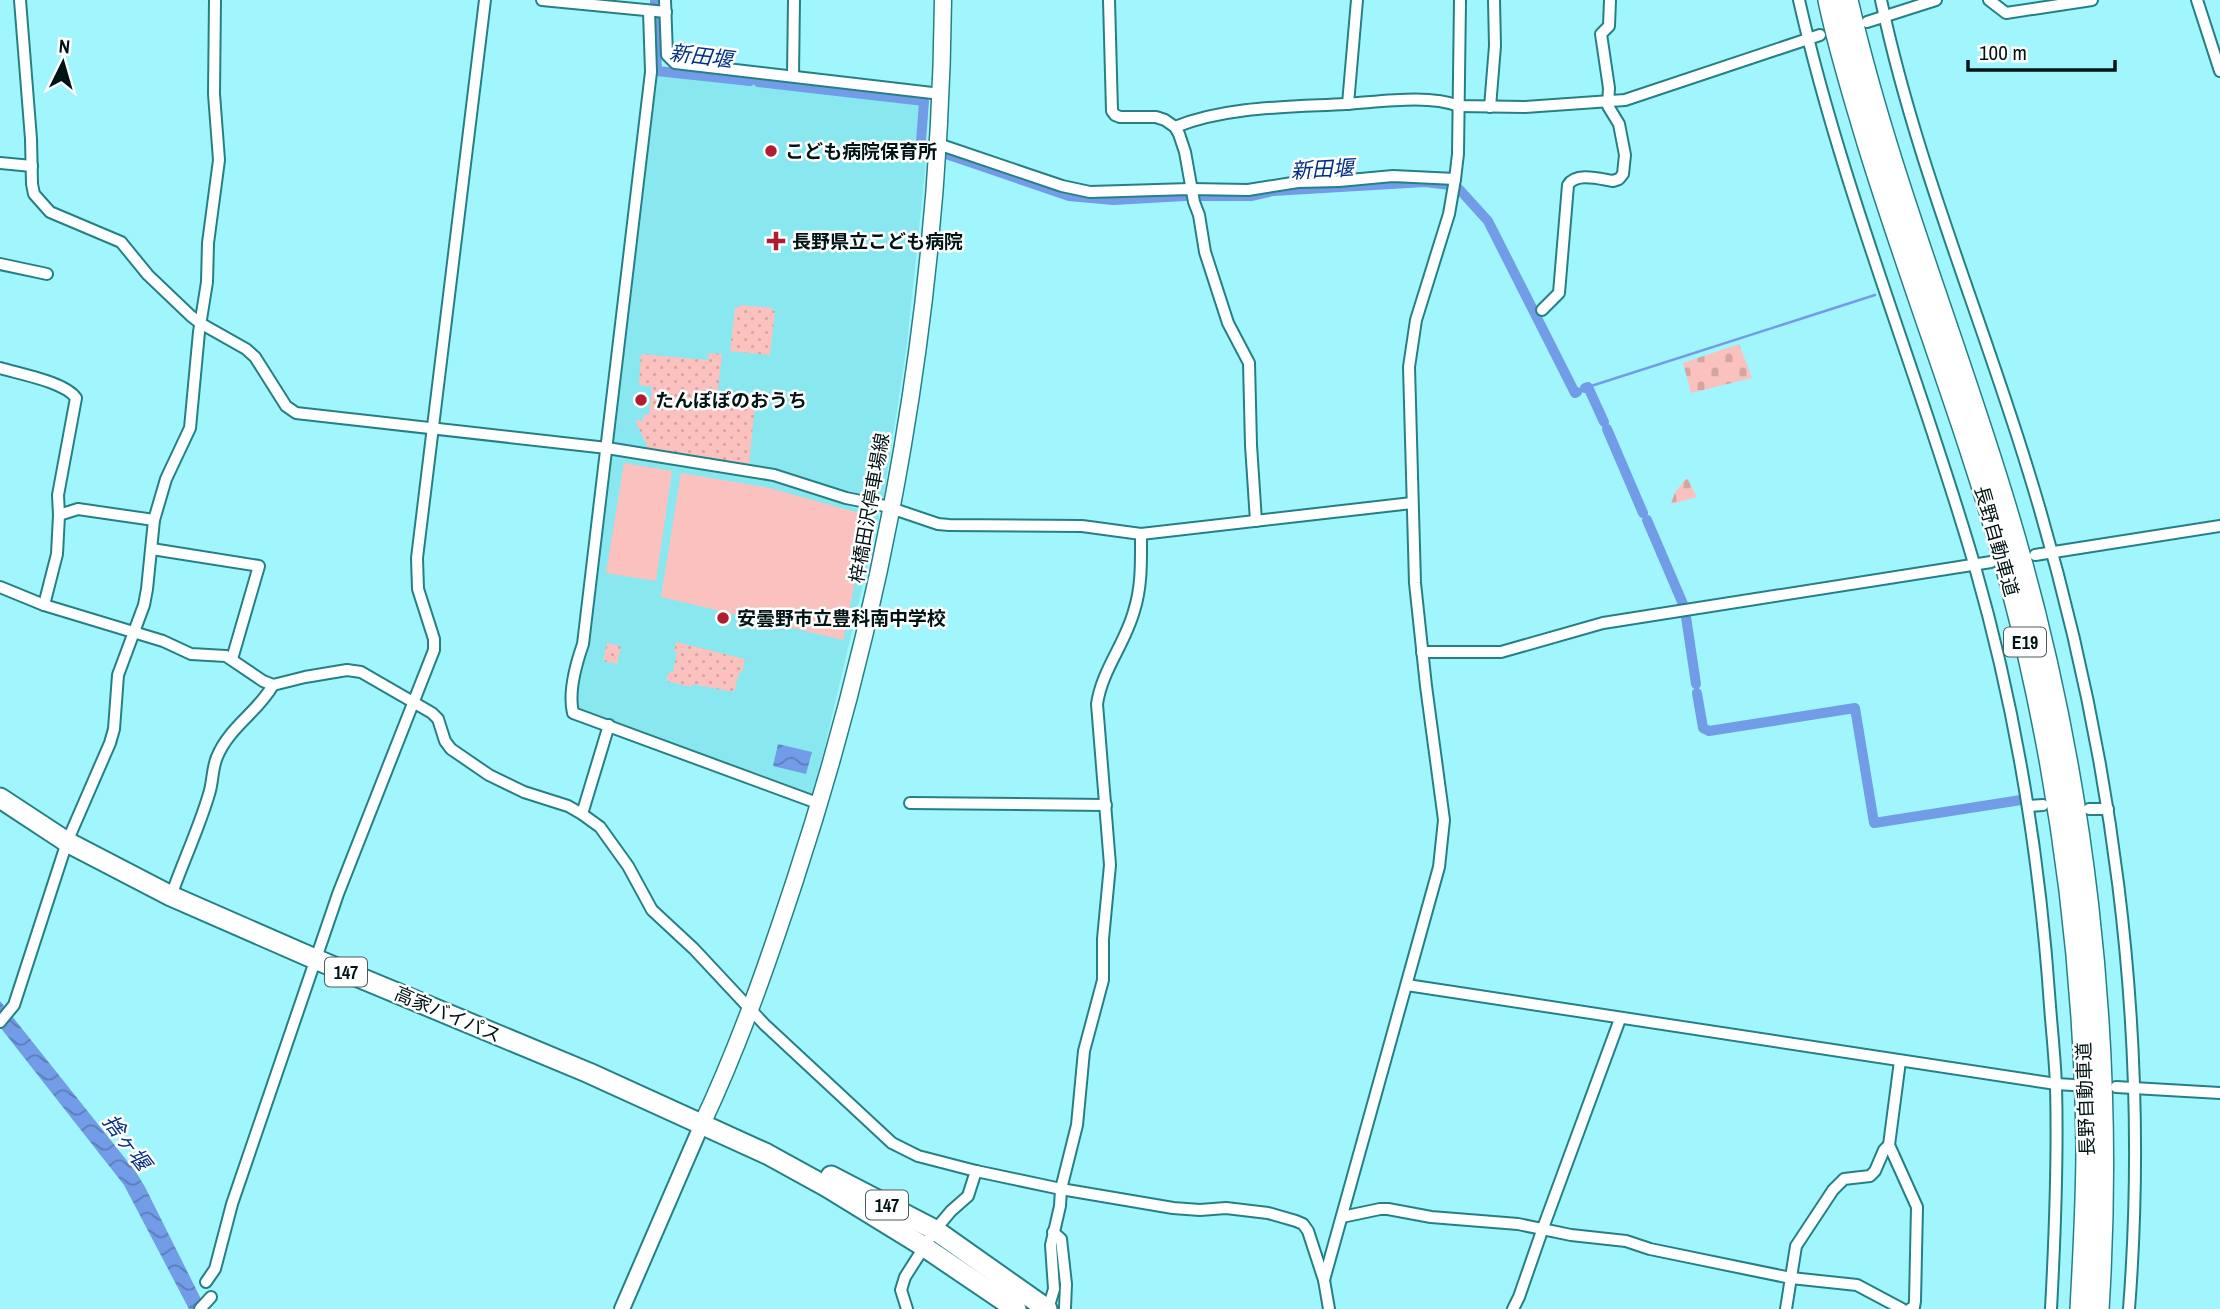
<svg xmlns="http://www.w3.org/2000/svg" width="2220" height="1309" viewBox="0 0 2220 1309" font-family="'Archivo Narrow','Noto Sans JP',sans-serif">
<style>
.built{fill:#89e8ef}
.green{fill:url(#green-dots)}
.cemetery{fill:url(#cemetery-stones)}
.pitch{fill:#fbc1be}
.water{fill:url(#water-waves)}
.lines{fill:none;stroke-linecap:round;stroke-linejoin:round}
.stream{stroke:#729ce7;stroke-width:2.5}
.canal{stroke:#729ce7;stroke-width:10}
.minor-casing{stroke:#258086;stroke-width:14}
.tertiary-casing{stroke:#258086;stroke-width:18}
.secondary-casing{stroke:#258086;stroke-width:19}
.trunk-casing{stroke:#258086;stroke-width:23}
.motorway-casing{stroke:#258086;stroke-width:24}
.minor{stroke:#fff;stroke-width:10}
.tertiary{stroke:#fff;stroke-width:14}
.secondary{stroke:#fff;stroke-width:16}
.trunk{stroke:#fff;stroke-width:19}
.motorway{stroke:#fff;stroke-width:21}
.poi-dot{fill:#b01d2f;stroke:#fff;stroke-width:2.5}
.labels{text-anchor:middle;dominant-baseline:central;stroke-width:5;stroke-linejoin:round;paint-order:stroke}
.shield{fill:#fff;stroke:#4c5a5b;stroke-width:2}
.shield-label{font-size:18px;font-weight:bold;fill:#001315}
.poi-label{font-size:19px;font-weight:bold;fill:#001315;stroke:#fff;text-anchor:start}
.street-label{font-size:19px;fill:#001315;stroke:#fff}
.water-label{font-size:21px;font-style:italic;fill:#022e84;stroke:#fff}
</style>
<defs>
<pattern id="green-dots" width="8" height="8" patternUnits="userSpaceOnUse" patternTransform="scale(1.75)"><rect width="8" height="8" fill="#fbc1be"/><path d="M2 2h.1M6 6h.1" fill="none" stroke="#d5a5a2" stroke-width="1.8" stroke-linecap="round"/></pattern>
<pattern id="cemetery-stones" width="16" height="16" patternUnits="userSpaceOnUse" patternTransform="scale(1.75)"><rect width="16" height="16" fill="#fbc1be"/><path d="M2 7V4a2 2 0 0 1 4 0v3zM10 15v-3a2 2 0 0 1 4 0v3z" fill="#d5a5a2"/></pattern>
<pattern id="water-waves" width="16" height="10" patternUnits="userSpaceOnUse" patternTransform="scale(1.75)"><rect width="16" height="10" fill="#729ce7"/><path d="M0 5q4-4 8 0t8 0" fill="none" stroke="#5b7eba"/></pattern>
</defs>
<rect width="100%" height="100%" fill="#a1f6fd"/>
<g class="built">
<path d="M654,73L921,105L919,146L927,151L907,344L883,502L810,483L779,471L613,445Z"/>
<path d="M613,453L776,479L855,508L875,510L879,517L814,792L809,795L580,710L576,705L609,456Z"/>
</g>
<g class="green">
<path d="M739,305L772,308V311H775L770,355L730,351L735,308H739Z"/>
<path d="M709,353L722,354L718,391L756,395L749,466L649,450L635,420L643,421L644,414L649,415L652,387L639,385L641,354L708,360Z"/>
<path d="M676,642L745,659L742,673H739L734,692L692,684L691,687L666,681L669,672H673L677,653L674,651Z"/>
<path d="M607,643L621,646L617,664L603,661Z"/>
</g>
<g class="cemetery">
<path d="M1739,344L1752,378L1691,393L1683,363Z"/>
<path d="M1687,478L1697,497L1671,504L1675,492Z"/>
</g>
<g class="pitch">
<path d="M624,463L672,471L656,581L606,573Z"/>
<path d="M681,473L770,488L869,516L843,640L661,597Z"/>
</g>
<g class="water">
<path d="M778,744L812,752L806,774L773,766Z"/>
<path d="M0,1001L136,1172L145,1187L206,1309H189L124,1185L0,1027Z"/>
</g>
<g class="lines">
<path class="stream" d="M1588,387L1875,295"/>
<g class="canal">
<path d="M655,0V5"/>
<path d="M655,16L657,71L750,81"/>
<path d="M758,82L924,101L921,142L927,147"/>
<path d="M949,155L1069,196L1113,200L1185,196"/>
<path d="M1459,189L1488,221L1575,393L1577,392"/>
<path d="M1197,196H1252L1273,191L1425,182L1450,185"/>
<path d="M1585,388L1588,387L1604,422"/>
<path d="M1607,429L1643,513"/>
<path d="M1647,520L1683,604"/>
<path d="M1686,617L1696,684"/>
<path d="M1697,693L1703,728L1709,731L1855,708L1874,823L2021,800"/>
</g>
<g class="minor-casing">
<g id="minor">
<path d="M20,0L31,139L32,184L34,194L50,212L121,242L148,275L191,316L200,323L246,349L255,357L286,406L296,413L607,448L774,475L846,498L885,506L938,524L949,525L1082,526L1141,534L1412,503"/>
<path d="M542,0L666,12"/>
<path d="M665,0L667,55L675,63L941,94"/>
<path d="M1109,0L1112,111L1115,115L1120,117H1156L1165,120L1175,127L1179,134L1185,152L1194,202L1199,215L1205,252L1228,323L1249,363L1251,445L1256,521"/>
<path d="M1799,0C1843,194 1920,377 1975,567C2016,710 2040,858 2050,1006C2052,1032 2055,1059 2056,1086C2058,1161 2055,1235 2051,1309"/>
<path d="M1881,0C1915,161 1980,313 2028,470C2112,741 2151,1026 2129,1309"/>
<path d="M1989,0L2006,13L2092,0"/>
<path d="M2197,0L2220,71"/>
<path d="M649,11L651,72L583,644C576,664 568,692 573,713L820,804"/>
<path d="M1867,22L1936,0"/>
<path d="M793,76L794,0"/>
<path d="M1348,104L1357,0"/>
<path d="M1490,107L1495,46L1494,0"/>
<path d="M1175,127C1227,106 1291,107 1346,104C1379,102 1428,94 1459,106L1525,107L1625,100L1820,35"/>
<path d="M938,144L1062,186L1090,192L1190,189L1248,190L1298,182L1339,181L1393,176L1455,179"/>
<path d="M0,163L32,166"/>
<path d="M0,264L47,274"/>
<path d="M1542,310L1559,293L1568,185C1576,172 1600,179 1613,181L1619,179L1623,174L1625,155L1619,124L1608,106L1609,88L1601,34L1609,26L1610,0"/>
<path d="M0,368C20,374 65,382 76,398L58,495L59,515L57,554L44,605"/>
<path d="M59,515L78,509L154,520"/>
<path d="M152,549L259,566L232,659"/>
<path d="M2035,555L2220,526"/>
<path d="M0,587L44,605L163,641L191,654L226,656L263,681L273,685L305,677L347,670L361,672L432,713L438,719L445,741L451,749L489,775L524,792L568,806L582,814L600,827L628,866L652,910L694,949L765,1025L892,1143L918,1156L976,1171L1061,1189L1173,1208L1200,1210L1226,1208L1268,1213L1296,1221L1303,1224L1308,1231L1324,1280L1329,1309"/>
<path d="M1422,652H1501L1603,623L1991,562"/>
<path d="M910,803L1106,805"/>
<path d="M2028,806L2043,805"/>
<path d="M2089,809H2108"/>
<path d="M582,814L609,725"/>
<path d="M171,896C183,862 199,828 209,794C213,782 212,768 217,757C229,727 258,712 273,685"/>
<path d="M1407,985L2056,1084L2073,1085"/>
<path d="M0,1022L14,1005L67,842L110,743L114,729L118,675L144,605L147,589L154,520L166,479L190,428L199,332L207,282L208,243L219,160L214,94L215,0"/>
<path d="M1900,1061L1889,1145L1917,1207L1915,1301L1914,1307L1910,1309"/>
<path d="M2116,1087L2220,1093"/>
<path d="M1342,1217L1380,1209H1388L1431,1217L1518,1224L1571,1235L1626,1241L1650,1249L1791,1278L1857,1285L1902,1309"/>
<path d="M1053,1232L1061,1239L1066,1284L1065,1308"/>
<path d="M1324,1280L1439,867L1444,820L1426,686L1415,583L1409,367L1416,320L1449,214L1455,179L1458,154L1460,0"/>
<path d="M206,1282L215,1269L232,1204L338,894L434,650V639L418,589L417,558L485,0"/>
<path d="M200,1309L211,1297"/>
<path d="M907,1309L901,1290L905,1277L935,1230L951,1211L968,1196L976,1171"/>
<path d="M1048,1309L1054,1289L1051,1245L1060,1206L1061,1189L1077,1125L1084,1051L1103,980V939L1110,865L1097,704C1102,670 1125,644 1134,611C1142,586 1141,561 1141,534"/>
<path d="M1513,1309L1519,1297L1543,1228L1620,1019"/>
<path d="M1786,1309L1796,1246L1833,1190L1844,1179L1870,1176L1875,1171L1884,1150L1889,1145"/>
</g>
</g>
<g class="tertiary-casing">
<path id="tertiary" d="M622,1309L702,1124"/>
</g>
<g class="secondary-casing">
<path id="secondary" d="M702,1124C739,1046 768,962 795,880C888,597 940,299 943,0"/>
</g>
<g class="trunk-casing">
<g id="trunk">
<path d="M0,798L67,842L171,896L315,959L589,1073L767,1154L827,1187L923,1246L1016,1309"/>
<path d="M831,1176L935,1230L1047,1309"/>
</g>
</g>
<g class="motorway-casing">
<g id="motorway">
<path d="M1829,0C1839,48 1854,96 1868,143C1913,290 1970,432 2010,580C2059,765 2085,956 2087,1147C2087,1201 2084,1255 2081,1309"/>
<path d="M1847,0C1887,174 1955,338 2006,509C2084,768 2115,1039 2098,1309"/>
</g>
</g>
<use href="#minor" class="minor"/>
<use href="#tertiary" class="tertiary"/>
<use href="#secondary" class="secondary"/>
<use href="#trunk" class="trunk"/>
<use href="#motorway" class="motorway"/>
</g>
<g class="poi-dot">
<circle cx="771" cy="151" r="7"/>
<path d="M772.5 230.5h7v7h7v7h-7v7h-7v-7h-7v-7h7z"/>
<circle cx="641" cy="400" r="7"/>
<circle cx="723" cy="618" r="7"/>
</g>
<g class="labels">
<g class="shield">
<rect x="2004" y="627.5" width="42" height="29" rx="5"/>
<rect x="325" y="957.5" width="42" height="29" rx="5"/>
<rect x="866" y="1190.5" width="42" height="29" rx="5"/>
</g>
<g class="shield-label">
<text x="2025" y="642">E19</text>
<text x="346" y="972">147</text>
<text x="887" y="1205">147</text>
</g>
<g class="poi-label">
<text x="785" y="151">こども病院保育所</text>
<text x="792" y="241">長野県立こども病院</text>
<text x="655" y="400">たんぽぽのおうち</text>
<text x="737" y="618">安曇野市立豊科南中学校</text>
</g>
<g class="street-label">
<text transform="translate(869 508) rotate(-80)">梓橋田沢停車場線</text>
<text transform="translate(1997 541) rotate(74)">長野自動車道</text>
<text transform="translate(448 1014) rotate(23)">高家バイパス</text>
<text transform="translate(2085 1099) rotate(-92)">長野自動車道</text>
</g>
<g class="water-label">
<text transform="translate(701 56) rotate(7)">新田堰</text>
<text transform="translate(1322 169) rotate(-3)">新田堰</text>
<text transform="translate(127 1142) rotate(53)">捨ヶ堰</text>
</g>
</g>
<g transform="translate(63 63) rotate(5)" stroke="#ffffff" stroke-width="5" paint-order="stroke">
<path d="M0-5L12 26L0 18L-12 26Z" fill="#001315"/>
<text y="-10" font-size="19" font-weight="bold" text-anchor="middle" fill="#001315">N</text>
</g>
<path d="M1968 60v10h147v-10" fill="none" stroke="#001315" stroke-width="3.5"/>
<text x="1979" y="60" font-size="21" fill="#001315" stroke="#ffffff" stroke-width="5" paint-order="stroke">100 m</text>
</svg>
